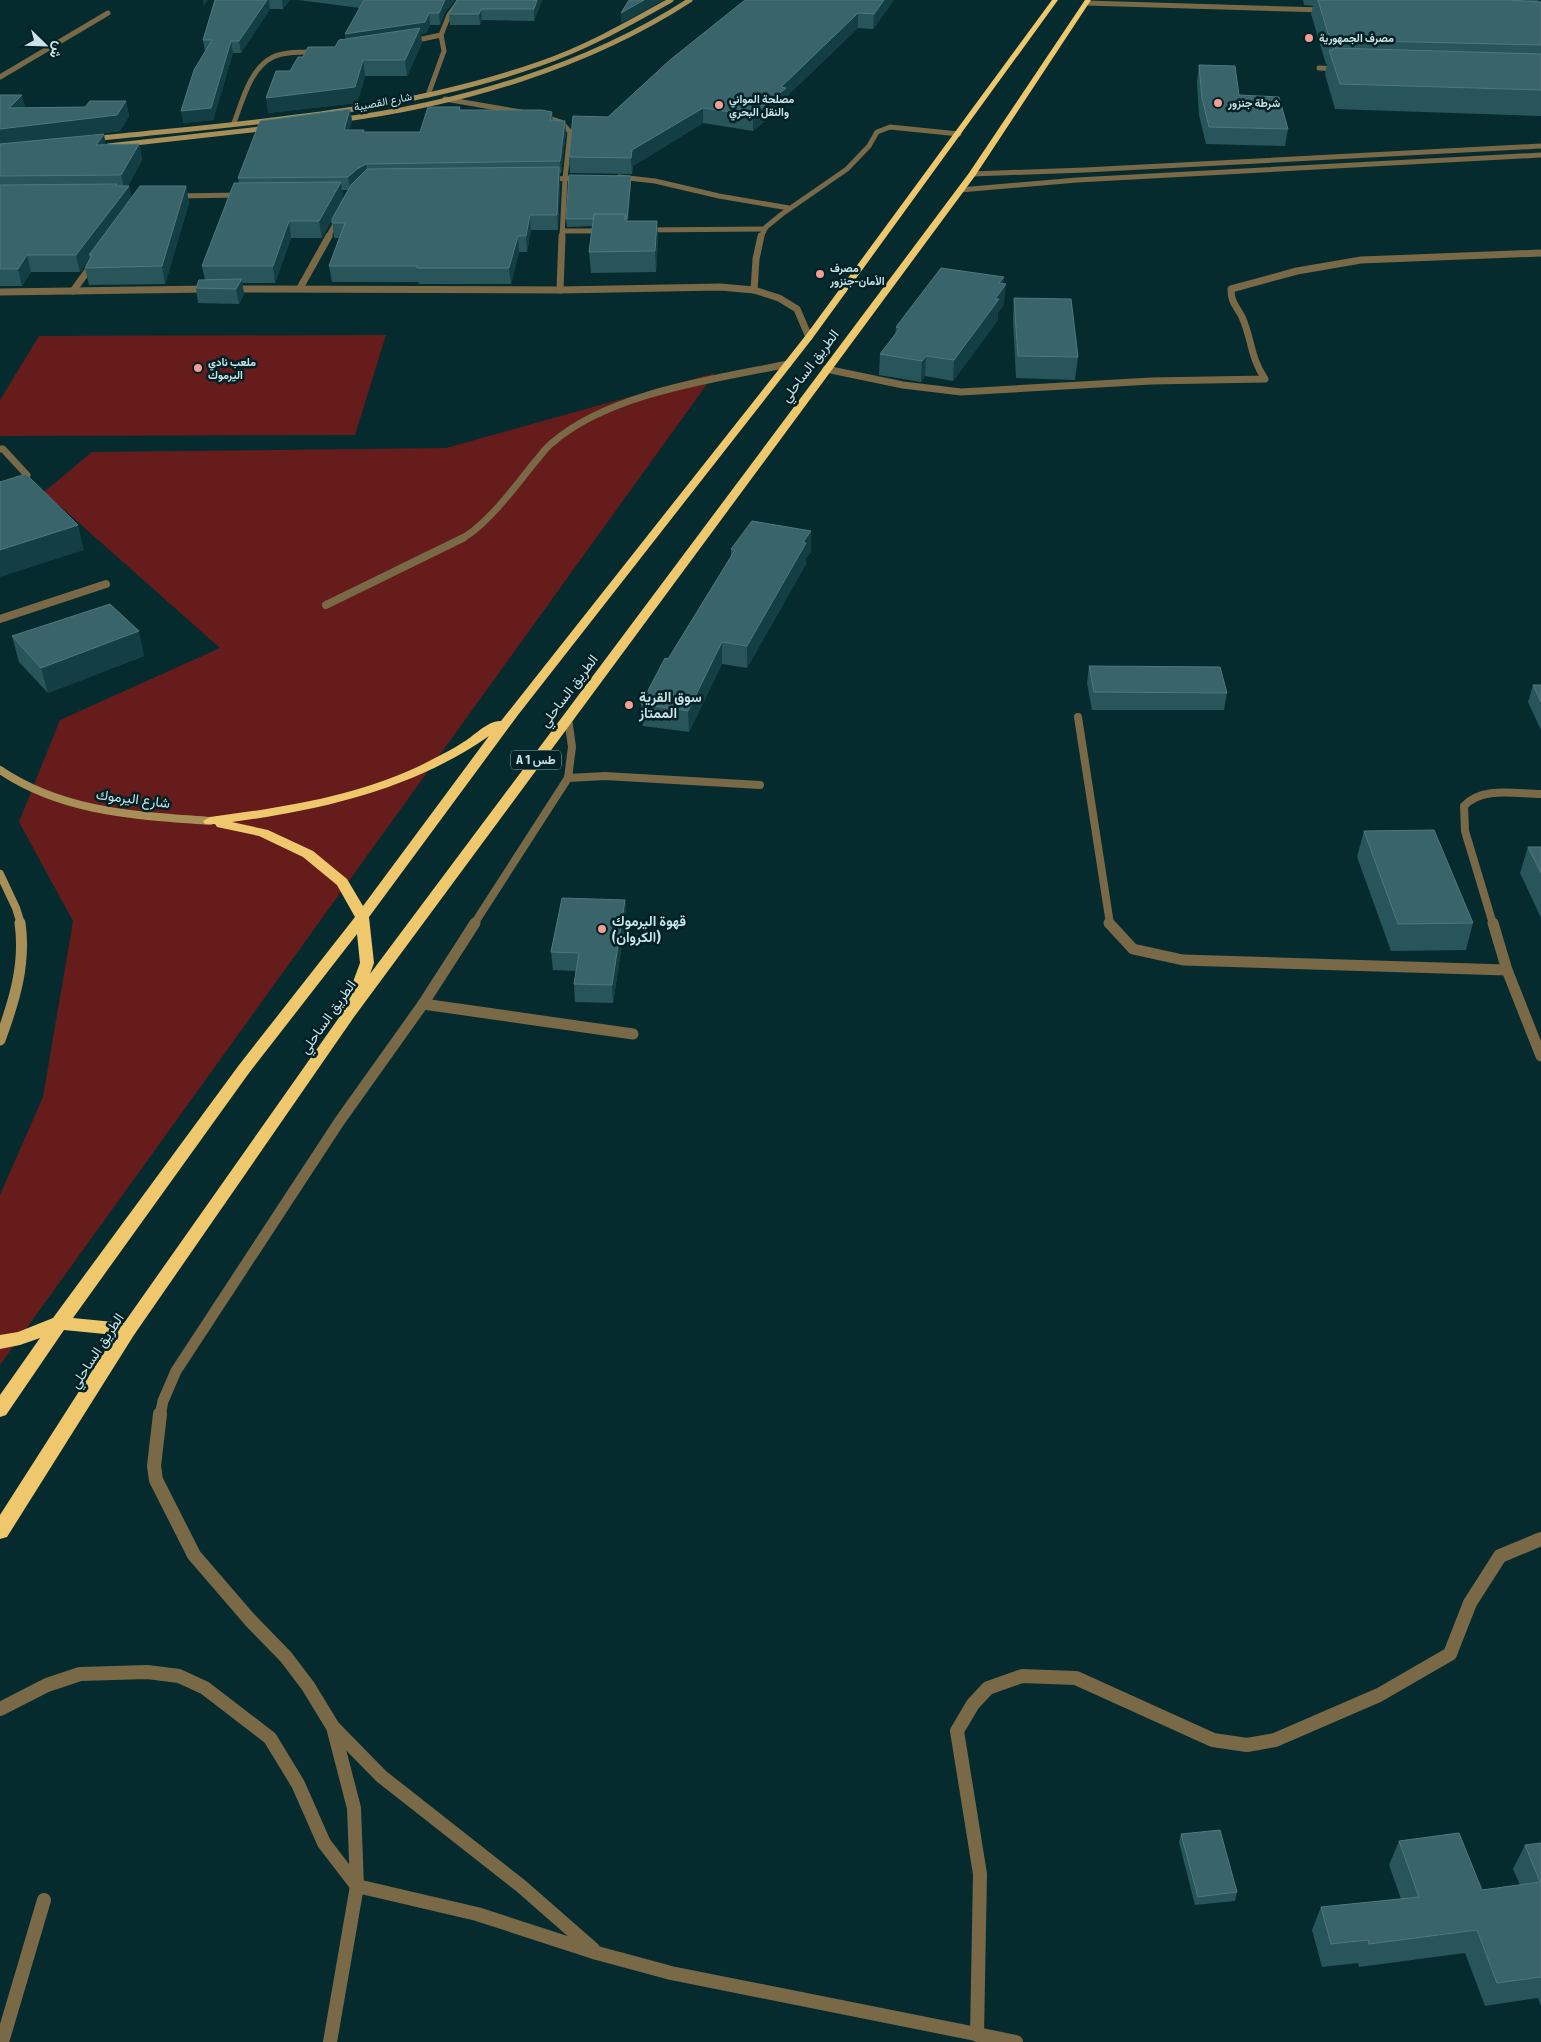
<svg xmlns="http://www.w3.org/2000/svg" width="1541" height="2042" viewBox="0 0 1541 2042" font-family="'Fira Sans Condensed',Vazirmatn,sans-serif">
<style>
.green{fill:#661c1a}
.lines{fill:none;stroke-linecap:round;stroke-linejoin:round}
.lane-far4{stroke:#796947;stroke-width:5}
.lane-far3{stroke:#796947;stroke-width:7}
.lane-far2{stroke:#796947;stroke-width:8}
.lane-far1{stroke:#796947;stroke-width:11}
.lane{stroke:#796947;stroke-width:14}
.street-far4{stroke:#796947;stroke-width:5}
.street-far3{stroke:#796947;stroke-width:7}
.street-far2{stroke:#796947;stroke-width:8}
.street-far1{stroke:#796947;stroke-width:11}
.street{stroke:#796947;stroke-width:14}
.secondary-far2{stroke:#a88f57;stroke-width:5}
.secondary-far1{stroke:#a88f57;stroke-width:8}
.secondary{stroke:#a88f57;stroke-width:11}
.highway{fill:#efc76c;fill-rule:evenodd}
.wall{fill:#27555a;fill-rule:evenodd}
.shaded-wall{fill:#133e43}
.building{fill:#39646a;stroke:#50787d}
.poi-dot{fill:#f59c93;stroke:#002125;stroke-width:2}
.labels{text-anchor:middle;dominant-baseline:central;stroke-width:5;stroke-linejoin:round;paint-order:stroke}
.far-poi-label{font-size:11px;font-weight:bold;fill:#cbe3e6;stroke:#002125;text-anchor:start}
.far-street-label{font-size:11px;fill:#cbe3e6;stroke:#002125}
.shield{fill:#002125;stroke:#8ea9ac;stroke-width:1}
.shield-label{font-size:12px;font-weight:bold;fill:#cbe3e6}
.street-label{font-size:14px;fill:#cbe3e6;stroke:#002125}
.poi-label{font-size:14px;font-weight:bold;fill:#cbe3e6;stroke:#002125;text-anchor:start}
</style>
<rect width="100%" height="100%" fill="#062b2f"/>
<g class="green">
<path d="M386,335L355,435L0,436V400L39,336Z"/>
<path d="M715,373L0,1365V1195L43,1097L73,921L19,822L60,720L220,648L44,492L92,452L446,448Z"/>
</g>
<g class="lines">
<g class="lane-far4">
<path d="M1086,3L1325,10"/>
<path d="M1319,68L1338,69"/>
</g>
<g class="lane-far3">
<path d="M0,449H3L27,475"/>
<path d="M461,539C486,526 516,486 534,463C540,457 545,448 552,443C609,393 715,379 788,364"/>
</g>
<g class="lane-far2">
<path d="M326,605L463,538"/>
<path d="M0,619L106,584"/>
<path d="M1078,717L1110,924"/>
<path d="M568,778L605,776L760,785"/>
</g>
<g class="lane-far1">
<path d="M1109,923L1133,949L1183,960L1507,970"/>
<path d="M423,1004L633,1034"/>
</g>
<g class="lane">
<path d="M977,2035L980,1874L957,1731L973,1704L988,1688L1022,1676L1076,1678L1213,1740L1247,1745L1275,1740L1379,1695L1450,1654L1470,1603L1500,1556L1541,1539"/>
<path d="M2,2042L44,1900"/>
</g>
<g class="street-far4">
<path d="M408,42L441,35"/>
<path d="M0,77L108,13"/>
<path d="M428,95L444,51L441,35L449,15L460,0"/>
<path d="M445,99L521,112"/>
<path d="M540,115L561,122L570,132L565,179L562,237"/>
<path d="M234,123C242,102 250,68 273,57C286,51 305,52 319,52"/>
<path d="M972,174L1085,170L1541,146"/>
<path d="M619,177L655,181L719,196L789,208"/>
<path d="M549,179L582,178"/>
<path d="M960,190L1077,180L1541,155"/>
<path d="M175,196L243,195"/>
<path d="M643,230L765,229"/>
<path d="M564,231H604"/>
<path d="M328,237L339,217"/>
<path d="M761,237L766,227L782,214L847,169L869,146L877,132L890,127L959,134"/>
</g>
<g class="street-far3">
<path d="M300,288L329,236"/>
<path d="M231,289L560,290L720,287L754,290L779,298L797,309L809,337"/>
<path d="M560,290L562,236"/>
<path d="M754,290L756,259L761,236"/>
<path d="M73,291L94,262"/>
<path d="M0,292L209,289"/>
<path d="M826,369L903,385L961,392L1151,381L1265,379C1250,357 1252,339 1242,317C1236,305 1231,303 1231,289L1297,271L1361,260L1541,253"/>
</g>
<g class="street-far2">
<path d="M474,924L568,778L572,747L568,718"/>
<path d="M1493,924L1465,831L1464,806C1482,786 1516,794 1541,794"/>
</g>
<g class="street-far1">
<path d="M1493,923L1507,970L1541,1056"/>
<path d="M160,1416L163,1401L176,1371L339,1122L423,1004L475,923"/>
</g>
<g class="street">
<path d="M160,1414L154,1466L156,1480L194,1555L250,1620L286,1657L308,1686L333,1727L354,1808L357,1886L330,2042"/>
<path d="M0,1709L47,1685L80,1674L147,1672L179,1676L205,1688L270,1738L298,1784L324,1843L357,1886L477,1914L597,1953L671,1973L1016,2042"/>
<path d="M334,1728L381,1776L521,1886L593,1949"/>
</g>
<g class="secondary-far2">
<path d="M339,120C460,104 587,67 690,0"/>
<path d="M93,139C242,123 396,114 539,64C586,48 628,24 671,0"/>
<path d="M108,146L270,128"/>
</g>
<g class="secondary-far1">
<path d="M0,770C64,813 136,815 210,821"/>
<path d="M0,874L16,908L21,924"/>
</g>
<path class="secondary" d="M0,1040C14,1002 26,964 20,923"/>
<path class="highway" d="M1052,0H1058L812,339L518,715L369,917L374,963L370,974L969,173L1085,0H1091L975,176L354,1017L134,1335L7,1537L0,1539V1515L115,1335L64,1330L6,1415L0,1417V1395L40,1338L20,1345L0,1349V1335L18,1332L53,1318L239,1065L355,917L337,885L303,857L259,836L217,827L215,824H205L203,821L210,817C286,807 367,795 435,758C444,753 453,749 462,743C473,737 488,720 501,721L806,335ZM489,736L363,906L347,879L313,851L268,830L232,822C322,810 413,789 489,736ZM357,934L360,963L347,998L350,1002L124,1323L73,1318L249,1073Z"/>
</g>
<g class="wall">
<path d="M215,0H290L283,9H270L241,53H233L213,120L183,123L205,52L203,40Z"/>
<path d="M298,0H455L445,12L440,25H430L426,33L421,34L422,43L407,76H365L357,103L268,113L290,71L303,57L335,47L346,39L345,34L360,8Z"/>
<path d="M542,0L534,21L482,20L480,25H450L449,14Z"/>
<path d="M894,0L873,29L858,28L786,97V103L753,131L703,123L633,166L632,174L570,173L569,157L608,117L670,60Z"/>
<path d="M1303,0H1539L1538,1L1541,2V116L1335,109L1325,74L1327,64H1326L1311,14L1313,6L1304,5Z"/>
<path d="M1199,65L1239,95L1288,129L1285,146L1206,144L1199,115L1197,82Z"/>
<path d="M0,95L25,108L85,107L126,101L129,116L120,131L24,142L106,144H139L142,160L128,186L131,197L186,186L189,203L165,284L89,285L85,268L88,261L80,272H31L22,286H0Z"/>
<path d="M460,107V110L552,112L553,120L565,121L566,132L561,173H560V182L558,230H531L527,252H519L511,284H419L418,282H332L329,266L339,238H334L332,219L322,238H291L275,283H242L244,294L239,304L198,303L196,288L205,280L202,266L239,183L238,178L350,109L352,121L349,130L364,132H420ZM342,190H348L343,198Z"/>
<path d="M631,176V183L628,221H657L658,242L656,272L591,273L589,252L592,226L567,227L566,219Z"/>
<path d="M1003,284L1004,304L998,313V320L953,381L925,376L921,382L879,375L880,354L895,335L896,327Z"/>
<path d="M1014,298L1078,357L1075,380L1016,378L1013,320Z"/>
<path d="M811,531V552L806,558V564L747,668L722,664L689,732L643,726L641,704L668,659L731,557V549Z"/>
<path d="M12,636L144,656L48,693L19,662Z"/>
<path d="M1089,666L1227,693L1224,710H1092L1087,683Z"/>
<path d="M1533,685H1541V730L1528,702Z"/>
<path d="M1364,831L1473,923L1466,950L1391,951L1357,857Z"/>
<path d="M1528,847H1541V918L1520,873Z"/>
<path d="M625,900L626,918L613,1003L575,1002L574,984L576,971L553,970L551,952Z"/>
<path d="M1181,1834L1237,1892L1235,1901L1195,1905L1179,1842Z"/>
<path d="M1399,1841L1482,1890L1520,1885L1513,1869L1525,1845L1541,1843V2006L1538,1998L1485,2006L1465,1953L1359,1967L1358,1963L1322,1967L1312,1930L1321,1907L1401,1899L1389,1865Z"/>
</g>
<g class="shaded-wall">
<path d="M203,0H208L204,6Z"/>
<path d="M267,0H269L270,9L241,53L239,41Z"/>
<path d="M282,0H290L283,9Z"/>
<path d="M445,0H455L445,12L440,25L439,13Z"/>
<path d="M537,0H542L534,21V9Z"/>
<path d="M644,0H664L621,24V13Z"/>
<path d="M884,0H894L873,29L874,14Z"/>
<path d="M481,9L482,20L480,25L479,14Z"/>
<path d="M429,13L430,25L426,33L421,34L422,43L407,76L405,60L347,46L345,34Z"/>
<path d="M858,13V28L786,97V103L753,131V115L781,87Z"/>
<path d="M231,41L233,53L213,120L183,123L181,111Z"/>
<path d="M363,60L365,76L357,103L268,113L266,98Z"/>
<path d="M22,95L26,110L9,108Z"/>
<path d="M126,101L129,116L120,131L0,145V129Z"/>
<path d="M703,108V123L633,166L632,174L631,158L632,150Z"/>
<path d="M350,109L352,121L346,142L344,130Z"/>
<path d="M565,121L566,132L561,173L560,161Z"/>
<path d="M104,134L107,150L96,145Z"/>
<path d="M139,144L142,160L126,190L129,186L132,202L92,255H89L90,259L80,272L76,255L117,184L119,198L125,191L121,175Z"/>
<path d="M366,164L368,176L350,190L348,177L357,169Z"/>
<path d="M559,167L560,182L558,230L557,215Z"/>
<path d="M631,176V183L627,226V219Z"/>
<path d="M341,182L343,198L322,238L319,221Z"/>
<path d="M186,186L189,203L165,284L162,266Z"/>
<path d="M530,215L531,230L527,252L526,236Z"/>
<path d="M289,221L291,238L275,283L273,266Z"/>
<path d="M657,221L658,242L656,272L655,251Z"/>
<path d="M518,236L519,252L511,284L509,268Z"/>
<path d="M27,255L31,272L22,286L18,269Z"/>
<path d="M1004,277L1003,289L1006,284L1004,304L998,313V320L953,381L954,360L995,299L999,283Z"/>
<path d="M242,279L244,294L239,304L236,289Z"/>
<path d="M926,356L925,376L921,382L922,361Z"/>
<path d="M78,525L84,550L0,577V550Z"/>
<path d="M811,531V552L806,558V564L747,668V646L803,542Z"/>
<path d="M139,631L144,656L48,693L41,668Z"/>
<path d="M722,642V664L689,732L688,711Z"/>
<path d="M625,900L626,918L613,1003L612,985Z"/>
</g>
<g class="building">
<path d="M215,0H267L239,41H231L211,108L181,111L194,70L212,40H203Z"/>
<path d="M364,0H445L439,13H429L425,22L345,34Z"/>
<path d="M457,0H537L534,9H481L479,14H449Z"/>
<path d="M629,0H644L621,13Z"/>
<path d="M745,0H884L874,14L858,13L781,87L786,88L753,115L703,108L632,150L631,158L569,157L573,116L608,117L670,60Z"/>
<path d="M1318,0H1507L1541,2V45L1330,40Z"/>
<path d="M420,28L405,60H363L355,87L266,98L276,71H290L298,57H303L308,47H335L339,40Z"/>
<path d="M1333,48L1541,54V90L1340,84L1329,50H1333Z"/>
<path d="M1199,65L1235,66L1239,95L1279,97L1288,129L1209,127L1202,98Z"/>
<path d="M0,95H22L9,108L85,107L90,101H126L117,115L0,129Z"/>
<path d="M428,107H460L459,110H542L552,112L550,120L565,121L560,161L366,164L357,169L348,177L238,178L260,121L350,109L344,130H364L363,132H420Z"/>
<path d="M104,134L96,145L139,144L121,175L0,176V144Z"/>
<path d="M559,167L557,215H530L526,236H518L509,268H417V266H329L345,223H332V219L351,185L367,169Z"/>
<path d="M569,175L631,176L627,219H626L625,214H594L593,219H566Z"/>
<path d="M341,182L319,221H289L273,266H202L234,183Z"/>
<path d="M117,184L116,186H129L76,255H27L18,269H0V185Z"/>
<path d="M140,186H186L162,266L85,268L92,255H89Z"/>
<path d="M594,214H625V221H657L655,251L589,252Z"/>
<path d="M941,268L1004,277L999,283L1006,284L995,299H999L954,360L926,356L922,361L880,354L900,328L896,327Z"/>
<path d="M242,279L236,289L196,288L199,280Z"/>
<path d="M1014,298L1071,299L1078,357L1018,356Z"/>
<path d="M26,474L78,525L0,550V482Z"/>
<path d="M752,521L811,531L803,542L806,543L747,646L722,642L688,711L641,704L665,658L668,659L735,550L731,549Z"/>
<path d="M110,604L139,631L41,668L12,636Z"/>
<path d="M1089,666L1220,667L1227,693L1094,692Z"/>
<path d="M1533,685H1541V702Z"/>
<path d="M1434,830L1473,923L1398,924L1364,831Z"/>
<path d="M1528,847H1541V873Z"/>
<path d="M562,898L625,900L612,985L574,984L579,953L551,952Z"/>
<path d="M1220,1830L1237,1892L1198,1897L1181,1834Z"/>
<path d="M1459,1833L1482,1890L1540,1882L1525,1845L1541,1843V1977L1497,1983L1477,1930L1369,1944L1368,1940L1331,1944L1321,1907L1419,1897L1399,1841Z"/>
</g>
<g class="poi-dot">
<circle cx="1309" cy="38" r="5"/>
<circle cx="1218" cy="103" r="5"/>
<circle cx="719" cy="105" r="5"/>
<circle cx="820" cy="274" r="5"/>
<circle cx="198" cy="368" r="5"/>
<circle cx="629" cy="705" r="5"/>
<circle cx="602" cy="929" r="5"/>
</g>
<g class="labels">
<g class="far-poi-label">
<text x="1319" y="38">مصرف الجمهورية</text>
<text x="729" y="99">مصلحة المواني<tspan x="729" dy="13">والنقل البحري</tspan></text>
<text x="1228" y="103">شرطة جنزور</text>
<text x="830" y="268">مصرف<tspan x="830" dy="13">الأمان-جنزور</tspan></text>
<text x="208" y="362">ملعب نادي<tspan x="208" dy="13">اليرموك</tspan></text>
</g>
<g class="far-street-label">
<text transform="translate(383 102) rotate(-11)">شارع القصيبة</text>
</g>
<rect class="shield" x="511" y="750.5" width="50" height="19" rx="4"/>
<g class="shield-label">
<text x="536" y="760">A 1 طس</text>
</g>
<g class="street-label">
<text transform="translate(810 366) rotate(-53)">الطريق الساحلي</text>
<text transform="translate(569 691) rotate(-53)">الطريق الساحلي</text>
<text transform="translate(133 799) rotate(7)">شارع اليرموك</text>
<text transform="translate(328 1017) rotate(-55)">الطريق الساحلي</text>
<text transform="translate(97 1351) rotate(-57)">الطريق الساحلي</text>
</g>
<g class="poi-label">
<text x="639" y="697">سوق القرية<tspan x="639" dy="16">الممتاز</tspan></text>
<text x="612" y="921">قهوة اليرموك<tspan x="612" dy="16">(الكروان)</tspan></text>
</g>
</g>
<g transform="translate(45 45) rotate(113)" stroke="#002125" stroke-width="4" paint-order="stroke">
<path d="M0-4L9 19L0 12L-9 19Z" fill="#cbe3e6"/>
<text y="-8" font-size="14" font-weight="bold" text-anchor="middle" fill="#cbe3e6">ش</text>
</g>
</svg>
